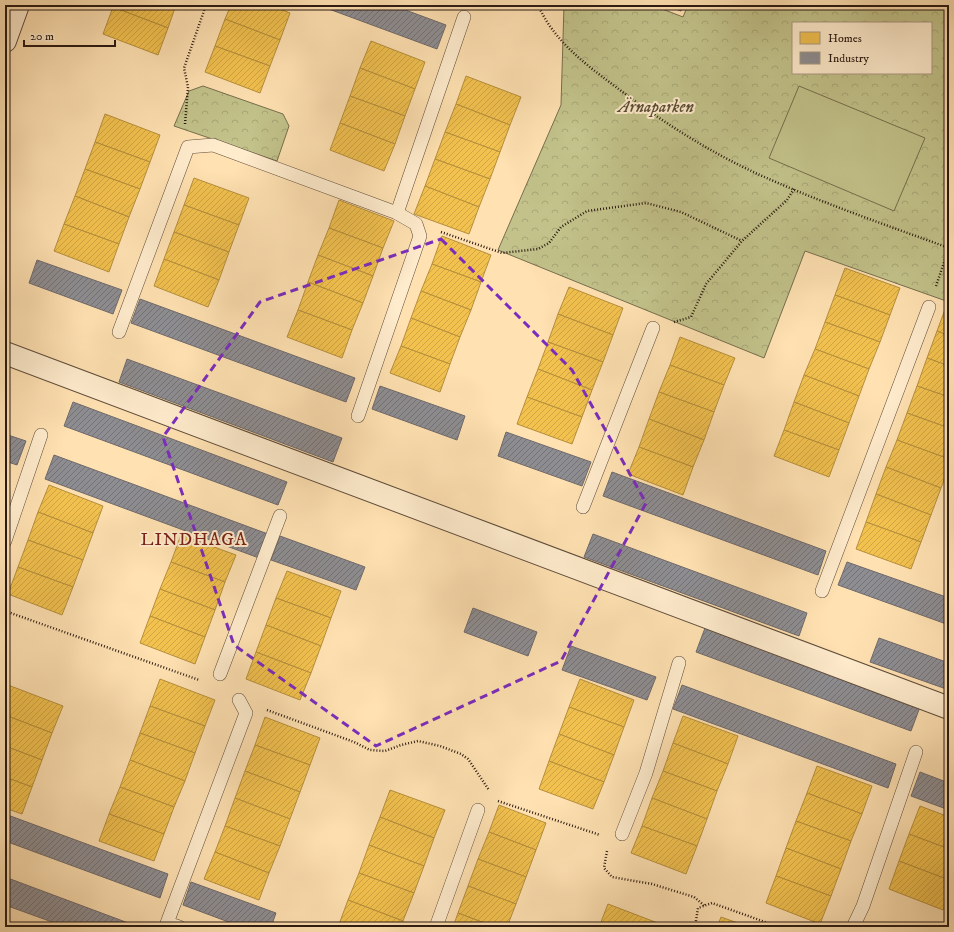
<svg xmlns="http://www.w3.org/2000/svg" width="954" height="932" viewBox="0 0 954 932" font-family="'IM FELL DW Pica',serif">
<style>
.park{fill:url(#park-crowns);stroke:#766e4e;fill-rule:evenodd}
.pitch{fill:#c2c28a;stroke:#766e4e}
.homes{fill:url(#homes-hatch);stroke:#b68f3c}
.industry{fill:url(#industry-hatch);stroke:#6f6a6c}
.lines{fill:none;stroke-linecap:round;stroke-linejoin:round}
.lane-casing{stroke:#5f4c3a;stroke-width:14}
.street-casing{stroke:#5f4c3a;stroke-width:24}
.path{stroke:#2a1a12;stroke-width:2.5;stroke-dasharray:1 2;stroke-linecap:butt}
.lane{stroke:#ffeccd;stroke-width:13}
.street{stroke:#ffeccd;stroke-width:22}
.marked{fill:none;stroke:#7b2cbf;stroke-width:3;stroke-dasharray:8 5;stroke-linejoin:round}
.labels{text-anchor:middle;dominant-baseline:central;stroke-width:4;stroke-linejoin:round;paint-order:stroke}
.park-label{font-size:17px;font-style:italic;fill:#584c36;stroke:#ffeccd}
.neighbourhood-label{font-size:18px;letter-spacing:1px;fill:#7a1f14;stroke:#ffeccd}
</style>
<defs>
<pattern id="park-crowns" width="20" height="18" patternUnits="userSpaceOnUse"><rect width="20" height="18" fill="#c2c28a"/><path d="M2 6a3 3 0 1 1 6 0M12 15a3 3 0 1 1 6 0" fill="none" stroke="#a7a676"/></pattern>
<pattern id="homes-hatch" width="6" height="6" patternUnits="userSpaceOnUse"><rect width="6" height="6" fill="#f2c14e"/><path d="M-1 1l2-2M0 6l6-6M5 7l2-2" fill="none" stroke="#d0a543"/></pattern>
<pattern id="industry-hatch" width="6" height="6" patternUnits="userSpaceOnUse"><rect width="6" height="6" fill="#8d8d92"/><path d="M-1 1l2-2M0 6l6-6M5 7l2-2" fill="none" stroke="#737276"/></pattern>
</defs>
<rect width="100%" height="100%" fill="#ffe1b2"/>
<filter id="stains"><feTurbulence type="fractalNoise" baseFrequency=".005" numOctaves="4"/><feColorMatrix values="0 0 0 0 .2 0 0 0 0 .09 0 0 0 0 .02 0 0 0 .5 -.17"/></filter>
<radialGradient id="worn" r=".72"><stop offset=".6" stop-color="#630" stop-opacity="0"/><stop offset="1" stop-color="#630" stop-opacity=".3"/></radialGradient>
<g class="park">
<path d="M564,5H652L683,17L688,5H949V302L805,251L764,358L498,250L561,105ZM793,23H931V73H793Z"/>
<path d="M203,86L283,114L289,126L277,161L174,126L189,91Z"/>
</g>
<path class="pitch" d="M799,86L925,138L894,211L769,158Z"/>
<g class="homes">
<path d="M114,5H176L168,28L113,7Z"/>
<path d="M231,5H270L290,13L280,40L225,19Z"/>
<path d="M113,7L168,28L158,55L103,34Z"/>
<path d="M225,19L280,40L270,66L215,46Z"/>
<path d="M371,41L425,62L415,89L360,68Z"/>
<path d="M215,46L270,66L260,93L205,72Z"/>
<path d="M360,68L415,89L405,116L350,96Z"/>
<path d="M466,76L521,97L510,125L456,104Z"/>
<path d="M350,96L405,116L395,144L340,123Z"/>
<path d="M456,104L510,125L500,152L445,132Z"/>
<path d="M105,114L160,135L150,162L95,142Z"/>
<path d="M340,123L395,144L384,171L330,150Z"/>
<path d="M445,132L500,152L490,179L435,159Z"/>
<path d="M95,142L150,162L140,189L85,169Z"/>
<path d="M435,159L490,179L479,207L425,186Z"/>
<path d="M85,169L140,189L129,217L75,196Z"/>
<path d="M194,178L249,198L239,225L184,205Z"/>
<path d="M425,186L479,207L469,234L414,214Z"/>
<path d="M75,196L129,217L119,244L64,224Z"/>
<path d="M339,200L394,221L383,248L329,228Z"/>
<path d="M184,205L239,225L229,252L174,232Z"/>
<path d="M64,224L119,244L109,272L54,251Z"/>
<path d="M329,228L383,248L373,276L318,255Z"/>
<path d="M174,232L229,252L219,280L164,259Z"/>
<path d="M442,236L491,255L481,282L432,264Z"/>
<path d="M318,255L373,276L363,303L308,282Z"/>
<path d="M164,259L219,280L208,307L154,286Z"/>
<path d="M432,264L481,282L471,310L421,291Z"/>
<path d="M845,268L900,288L890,315L835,295Z"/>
<path d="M308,282L363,303L352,330L298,310Z"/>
<path d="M569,287L623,308L613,335L558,314Z"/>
<path d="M421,291L471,310L460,337L411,318Z"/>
<path d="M835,295L890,315L880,342L825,322Z"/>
<path d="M947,304L949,305V336L937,331Z"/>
<path d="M298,310L352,330L342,358L287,337Z"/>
<path d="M558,314L613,335L603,362L548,342Z"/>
<path d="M411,318L460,337L450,364L401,346Z"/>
<path d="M825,322L880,342L869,369L815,349Z"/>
<path d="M937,331L949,336V366L927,358Z"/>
<path d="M680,337L735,358L724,385L670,365Z"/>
<path d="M548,342L603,362L592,390L538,369Z"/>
<path d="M401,346L450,364L440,392L390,373Z"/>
<path d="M815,349L869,369L859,396L804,375Z"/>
<path d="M927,358L949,366V397L917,386Z"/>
<path d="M670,365L724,385L714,412L659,392Z"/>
<path d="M538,369L592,390L582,417L527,397Z"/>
<path d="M804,375L859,396L849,423L794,402Z"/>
<path d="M917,386L949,397V428L907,413Z"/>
<path d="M659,392L714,412L704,440L649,419Z"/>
<path d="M527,397L582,417L572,444L517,424Z"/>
<path d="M794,402L849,423L839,450L784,430Z"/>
<path d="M907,413L949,428V459L897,440Z"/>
<path d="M649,419L704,440L693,467L639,447Z"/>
<path d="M784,430L839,450L829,477L774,456Z"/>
<path d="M897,440L949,459V467L941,488L886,467Z"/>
<path d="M639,447L693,467L683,495L628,474Z"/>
<path d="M886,467L941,488L931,515L876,494Z"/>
<path d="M49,485L103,506L93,533L38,512Z"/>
<path d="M876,494L931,515L921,542L866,522Z"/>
<path d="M38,512L93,533L83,560L28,540Z"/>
<path d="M866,522L921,542L911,569L856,549Z"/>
<path d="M181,535L236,555L225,582L171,562Z"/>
<path d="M28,540L83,560L73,587L18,567Z"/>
<path d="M171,562L225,582L215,610L160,589Z"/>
<path d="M18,567L73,587L62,615L8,594Z"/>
<path d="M287,571L341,591L331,618L276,598Z"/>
<path d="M160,589L215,610L205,637L150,616Z"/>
<path d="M276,598L331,618L321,646L266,625Z"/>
<path d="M150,616L205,637L195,664L140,643Z"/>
<path d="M266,625L321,646L311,673L256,652Z"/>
<path d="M256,652L311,673L300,700L246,679Z"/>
<path d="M160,679L215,700L205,726L150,706Z"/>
<path d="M580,679L634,700L624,727L569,707Z"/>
<path d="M8,685L63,706L52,733L5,715V692Z"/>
<path d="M150,706L205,726L195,753L140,733Z"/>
<path d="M569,707L624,727L614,755L559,734Z"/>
<path d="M5,715L52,733L42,760L5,746Z"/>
<path d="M683,716L738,736L728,764L673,743Z"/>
<path d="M265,717L320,738L310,765L255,745Z"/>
<path d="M140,733L195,753L185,781L130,760Z"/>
<path d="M559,734L614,755L604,782L549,761Z"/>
<path d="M673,743L728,764L717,791L663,771Z"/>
<path d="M255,745L310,765L300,792L245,771Z"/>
<path d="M5,746L42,760L32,787L5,777Z"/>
<path d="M130,760L185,781L174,807L120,787Z"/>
<path d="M549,761L604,782L593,809L539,789Z"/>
<path d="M817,766L872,786L862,814L807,793Z"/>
<path d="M245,771L300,792L290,819L235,798Z"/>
<path d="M663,771L717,791L707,819L652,798Z"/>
<path d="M5,777L32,787L22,814L5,808Z"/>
<path d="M120,787L174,807L164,834L109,814Z"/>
<path d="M390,790L445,810L434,838L380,817Z"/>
<path d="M807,793L862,814L851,841L796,821Z"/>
<path d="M235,798L290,819L280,846L225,826Z"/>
<path d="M652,798L707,819L697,846L642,826Z"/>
<path d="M499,805L546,823L536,850L489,832Z"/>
<path d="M920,806L949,817V849L909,834Z"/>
<path d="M109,814L164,834L154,861L99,841Z"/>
<path d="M380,817L434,838L424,866L369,845Z"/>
<path d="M796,821L851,841L841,869L786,848Z"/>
<path d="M225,826L280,846L269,873L215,852Z"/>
<path d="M642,826L697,846L686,874L631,853Z"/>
<path d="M489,832L536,850L526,877L478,859Z"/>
<path d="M909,834L949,849V880L899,861Z"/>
<path d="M369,845L424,866L414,893L359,873Z"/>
<path d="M786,848L841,869L831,896L776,876Z"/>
<path d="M215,852L269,873L259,900L204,879Z"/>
<path d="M478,859L526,877L516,904L468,886Z"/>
<path d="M899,861L949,880V895L943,910L889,889Z"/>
<path d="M359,873L414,893L403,921L348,900Z"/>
<path d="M776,876L831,896L820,924L766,903Z"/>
<path d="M468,886L516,904L507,927H495L458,913Z"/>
<path d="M348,900L403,921L401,927H338Z"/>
<path d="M608,904L663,925L662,927H599Z"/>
<path d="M458,913L495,927H453Z"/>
<path d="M721,917L749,927H717Z"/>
</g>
<g class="industry">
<path d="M318,5H392L446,25L437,49Z"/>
<path d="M664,5H684L681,11Z"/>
<path d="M37,260L122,290L113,314L29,283Z"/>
<path d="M140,299L355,378L346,402L131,323Z"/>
<path d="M127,359L342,438L333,462L119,382Z"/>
<path d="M380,386L465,416L457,440L372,409Z"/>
<path d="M73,402L287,482L278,505L64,426Z"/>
<path d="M506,432L591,462L582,486L498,456Z"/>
<path d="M5,434L26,441L17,465L5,461Z"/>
<path d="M54,455L268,534L259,558L45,479Z"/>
<path d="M612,472L826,551L818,575L603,496Z"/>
<path d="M593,534L807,613L799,636L584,557Z"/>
<path d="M280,536L365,567L356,590L271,560Z"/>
<path d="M847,562L949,598V625L838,585Z"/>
<path d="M473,608L537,632L528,656L464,632Z"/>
<path d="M705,628L920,707L911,731L696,652Z"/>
<path d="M879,638L949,663V690L870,662Z"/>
<path d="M571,646L656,677L647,700L562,670Z"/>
<path d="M682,685L896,764L888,788L673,709Z"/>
<path d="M920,772L949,783V810L911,796Z"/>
<path d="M5,814L168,874L160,898L5,841Z"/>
<path d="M5,877L139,927H66L5,905Z"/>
<path d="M191,882L276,913L271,927H242L183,905Z"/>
</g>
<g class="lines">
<g class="lane-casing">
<g id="lane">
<path d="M397,213L464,17"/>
<path d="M119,332L188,147L213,145L397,213L416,224L420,236L358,416"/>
<path d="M583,507L653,328"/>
<path d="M5,541L41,435"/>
<path d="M822,591L929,307"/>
<path d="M220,674L280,516"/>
<path d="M622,834L646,773L679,663"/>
<path d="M179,927L167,923L246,713L239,700"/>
<path d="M436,927L478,810"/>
<path d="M853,927L863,906L916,752"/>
</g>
</g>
<g class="street-casing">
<g id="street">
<path d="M5,41L18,5"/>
<path d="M5,353L949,708"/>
</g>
</g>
<g class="path">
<path d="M538,5C554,41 585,64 616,87C661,121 709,152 760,175C822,203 886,225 949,248"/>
<path d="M185,124L188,87L184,68L206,5"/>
<path d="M441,232L502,253L538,249L549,243L561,227L587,211L646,203L681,212L742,241"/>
<path d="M936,286L949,248"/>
<path d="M674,322L691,317L706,284L742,241L787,200L794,189"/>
<path d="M5,611L199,680"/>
<path d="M267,710L354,742L370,750L385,751L401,745L418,741L440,746L461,754L468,759L489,790"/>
<path d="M498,801L600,835"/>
<path d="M607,851L604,868L612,877L652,884L694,897L705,906"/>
<path d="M695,927L698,908L712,903L779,927"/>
</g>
<use href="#lane" class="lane"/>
<use href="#street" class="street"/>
</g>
<path class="marked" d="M441,239L572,370L646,503L561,661L376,746L234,645L163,437L260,302Z"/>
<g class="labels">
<g class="park-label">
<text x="656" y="107">Ärnaparken</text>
</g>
<g class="neighbourhood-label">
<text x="194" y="540">LINDHAGA</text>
</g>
</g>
<rect width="954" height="932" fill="none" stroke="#ffe1b2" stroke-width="20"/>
<rect x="6" y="6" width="942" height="920" fill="none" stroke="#2a1a12" stroke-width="2"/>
<rect x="10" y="10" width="934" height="912" fill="none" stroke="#2a1a12"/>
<rect x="792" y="22" width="140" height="52" fill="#ffeccd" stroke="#aa9882"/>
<rect x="800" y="32" width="20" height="12" fill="#f2c14e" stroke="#aa9882"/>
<text x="828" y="42" font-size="12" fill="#2a1a12">Homes</text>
<rect x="800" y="52" width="20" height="12" fill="#8d8d92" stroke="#aa9882"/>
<text x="828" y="62" font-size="12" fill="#2a1a12">Industry</text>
<path d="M24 40v6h91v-6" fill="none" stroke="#2a1a12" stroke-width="2"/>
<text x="30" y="40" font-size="12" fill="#2a1a12" stroke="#ffeccd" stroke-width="3" paint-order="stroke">20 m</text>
<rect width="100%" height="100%" filter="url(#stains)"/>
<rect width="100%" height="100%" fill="url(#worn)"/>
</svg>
